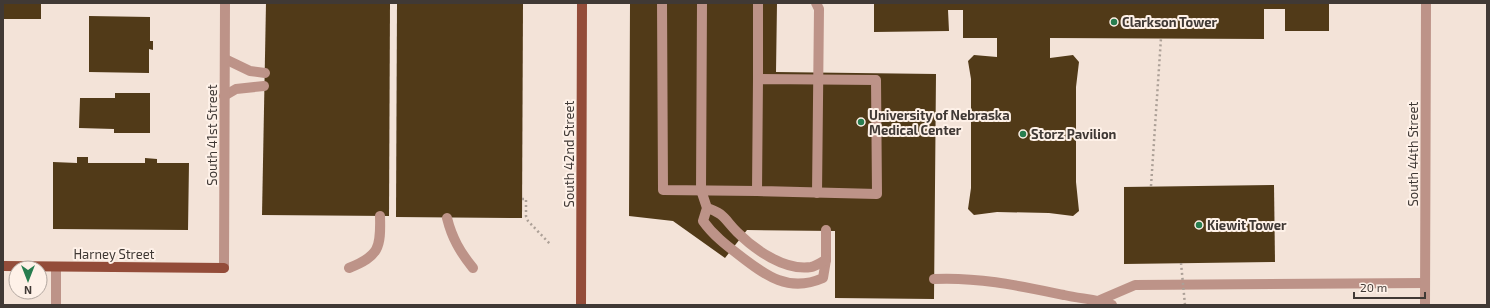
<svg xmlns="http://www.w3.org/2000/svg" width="1490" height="308" viewBox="0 0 1490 308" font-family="'Exo 2',sans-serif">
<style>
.building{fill:#513a18}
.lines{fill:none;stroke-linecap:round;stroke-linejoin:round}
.path{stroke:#aca097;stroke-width:2.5;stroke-dasharray:2 3;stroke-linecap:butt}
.minor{stroke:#bd9388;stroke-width:10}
.major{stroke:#934c39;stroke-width:10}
.path-bridge{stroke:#aca097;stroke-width:2.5;stroke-dasharray:2 3;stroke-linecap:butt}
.poi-dot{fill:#287d4f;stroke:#fef1e8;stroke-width:1.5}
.labels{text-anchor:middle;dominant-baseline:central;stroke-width:4;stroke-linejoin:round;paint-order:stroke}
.poi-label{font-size:13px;font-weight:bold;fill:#403935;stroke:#fef1e8;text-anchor:start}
.street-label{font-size:13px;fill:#403935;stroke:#fef1e8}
</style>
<rect width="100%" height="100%" fill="#f3e3d8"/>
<g class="building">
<rect x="3" y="3" width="38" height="16"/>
<path d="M266,3H390L389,216L262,215Z"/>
<path d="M397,3H523L522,218L396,217Z"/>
<path d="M630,3H777L776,72L936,74L934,299L835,298V231L747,230L725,258L673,221L629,216Z"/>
<path d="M874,3H1329V31H1285V9H1264V39L1050,38V58L1073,55L1079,62L1076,87V182L1079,211L1073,216L1049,213L997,212L974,215L968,209L971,188V79L968,61L974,55L997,57V38H963V10H948L949,31L874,32Z"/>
<path d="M89,16L150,17V41H153V50L149,49V73L89,72Z"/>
<path d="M115,93H150V133H114V129L79,128L80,98H115Z"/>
<path d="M77,157H88V163H145V158L157,159V163H189L188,230L53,229V162L77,163Z"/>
<path d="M1274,185L1275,262L1124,264V187Z"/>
</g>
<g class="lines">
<g class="path">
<path d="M1151,186L1161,38"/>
<path d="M522,199H526V216L528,221L551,245"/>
</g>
<g class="minor">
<path d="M662,3L663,190L757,191"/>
<path d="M702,3L701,190L707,208L703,221C713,235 726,245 739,255C766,276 789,293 823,278L826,260V230"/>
<path d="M758,3V79"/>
<path d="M816,3L819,9L817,193"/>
<path d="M225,59L250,71L265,73"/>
<path d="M758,79L876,80L877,194L757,191Z"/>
<path d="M224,96L236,89L264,86"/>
<path d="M707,208C724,213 725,220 737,232C755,250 785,271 811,267C816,266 821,262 826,260"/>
<path d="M447,218C452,238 460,252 473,268"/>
<path d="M224,268L225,3"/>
<path d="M349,268C379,256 381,248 380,216"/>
<path d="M934,279C980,277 1020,286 1064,295C1081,299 1097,299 1112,305"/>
<path d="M1100,300L1135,285L1425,283"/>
<path d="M56,305V267"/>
<path d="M1425,305L1426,3"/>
</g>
<g class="major">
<path d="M3,266L224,268"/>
<path d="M581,305L582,3"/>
</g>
<path class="path-bridge" d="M1181,263L1185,305"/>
</g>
<g class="poi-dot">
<circle cx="1114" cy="22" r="4"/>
<circle cx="861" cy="122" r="4"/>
<circle cx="1023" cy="134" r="4"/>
<circle cx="1199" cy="225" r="4"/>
</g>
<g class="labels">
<g class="poi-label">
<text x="1122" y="22">Clarkson Tower</text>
<text x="869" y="115">University of Nebraska<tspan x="869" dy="15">Medical Center</tspan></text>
<text x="1031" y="134">Storz Pavilion</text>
<text x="1207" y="225">Kiewit Tower</text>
</g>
<g class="street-label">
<text transform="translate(212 135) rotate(-90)">South 41st Street</text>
<text transform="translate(569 154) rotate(-90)">South 42nd Street</text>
<text transform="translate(1413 154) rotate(-90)">South 44th Street</text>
<text x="114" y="254">Harney Street</text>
</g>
</g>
<rect width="1490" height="308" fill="none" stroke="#403935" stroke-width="8"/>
<g transform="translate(28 280) rotate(180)"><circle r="19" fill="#fef1e8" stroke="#b2a7a0"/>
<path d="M0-3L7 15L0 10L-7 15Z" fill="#287d4f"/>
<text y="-6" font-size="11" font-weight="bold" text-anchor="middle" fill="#403935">N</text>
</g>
<path d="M1354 292v6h71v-6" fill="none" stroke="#403935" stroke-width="2"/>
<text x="1360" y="292" font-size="12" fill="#403935" stroke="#fef1e8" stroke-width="3" paint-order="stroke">20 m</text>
</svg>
